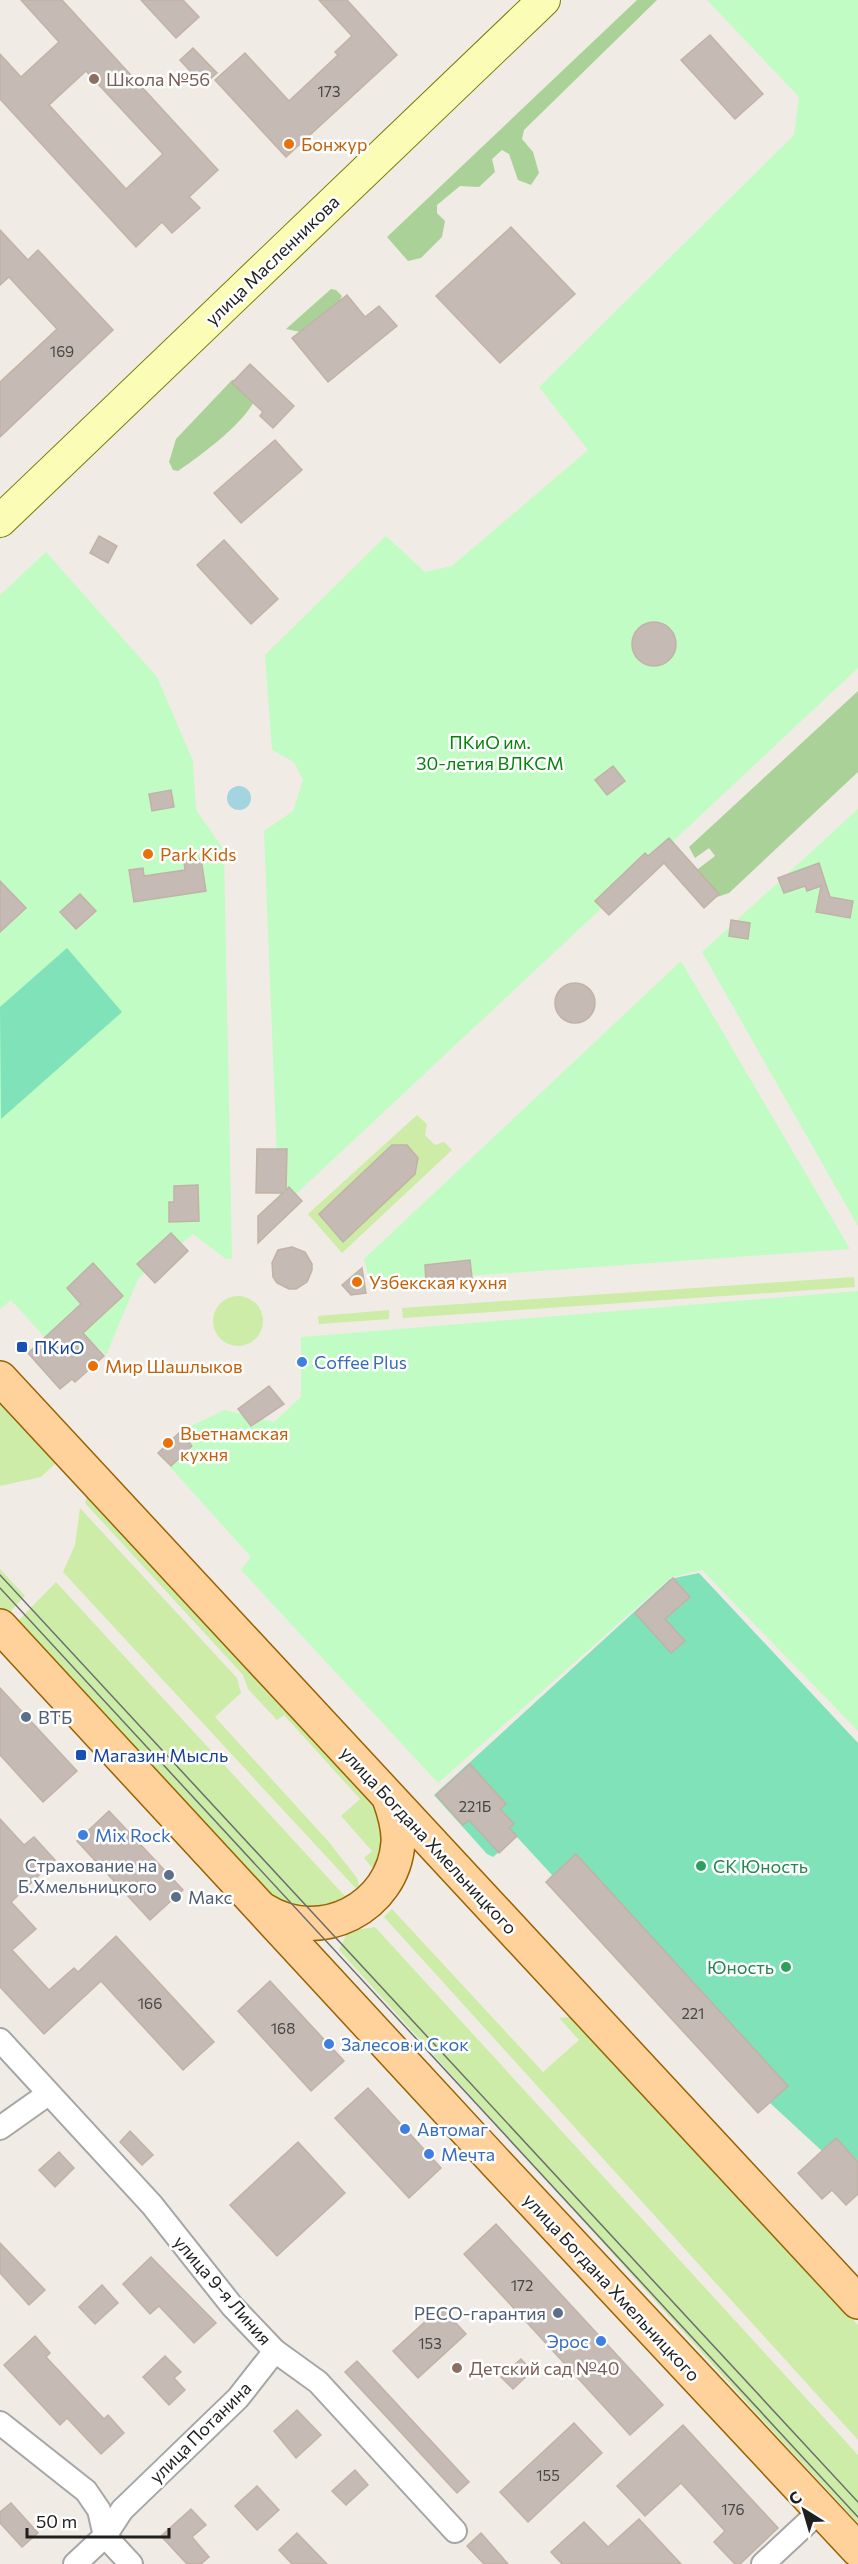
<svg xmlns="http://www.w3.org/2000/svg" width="858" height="2564" viewBox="0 0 858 2564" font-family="Commissioner,sans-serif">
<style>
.grass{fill:#cceca8}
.forest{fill:#aad197}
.park{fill:#c0fcc3}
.pitch{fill:#7fe2b9}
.water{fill:#a3d4e0}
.building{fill:#c5bbb4;stroke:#c2b2a6;stroke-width:1.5;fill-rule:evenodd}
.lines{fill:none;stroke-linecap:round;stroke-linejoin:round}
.minor-casing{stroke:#a6a6a6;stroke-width:26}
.secondary-casing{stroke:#727c00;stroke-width:34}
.primary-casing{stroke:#9a6200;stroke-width:36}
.minor{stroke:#fff;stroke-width:22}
.secondary{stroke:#fbfcb6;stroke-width:32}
.primary{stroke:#ffd19b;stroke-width:33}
.tram{stroke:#6d6d6d;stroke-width:1.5}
.education-dot{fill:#8d6e63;stroke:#fff;stroke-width:2}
.food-dot{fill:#e8710a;stroke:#fff;stroke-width:2}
.transit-dot{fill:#1a4fb4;stroke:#fff;stroke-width:2}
.shop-dot{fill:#3f7fe0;stroke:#fff;stroke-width:2}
.service-dot{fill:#5c6f8a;stroke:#fff;stroke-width:2}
.leisure-dot{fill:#2e9e5b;stroke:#fff;stroke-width:2}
.labels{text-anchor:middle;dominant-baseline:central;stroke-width:5;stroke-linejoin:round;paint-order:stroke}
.number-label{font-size:15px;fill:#484644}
.education-label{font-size:18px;fill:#785e54;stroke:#fff;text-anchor:start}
.food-label{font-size:18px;fill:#c56008;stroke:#fff;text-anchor:start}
.street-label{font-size:18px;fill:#1f1f1f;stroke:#fff}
.park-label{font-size:18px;fill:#07830d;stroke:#fff}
.transit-label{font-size:18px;fill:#164399;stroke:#fff;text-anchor:start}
.shop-label{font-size:18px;fill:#366cbe;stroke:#fff;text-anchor:start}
.service-label{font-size:18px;fill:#4e5e75;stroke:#fff;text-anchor:start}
.leisure-label{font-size:18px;fill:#27864d;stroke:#fff;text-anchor:start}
</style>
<rect width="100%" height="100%" fill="#f0ece5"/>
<g class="grass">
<path d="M417,1115L427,1124L425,1135L435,1145L444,1142L452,1150L342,1253L308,1214Z"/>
<path d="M854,1277L855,1287L403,1318L402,1308Z"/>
<circle cx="238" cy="1321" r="25"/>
<path d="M389,1310V1319L319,1324L318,1316Z"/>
<path d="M0,1399L58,1461L41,1477L0,1486Z"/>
<path d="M87,1496L371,1802L378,1816L387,1843L377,1874L364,1858L372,1851L341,1816L360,1799L284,1715L277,1720L248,1689L243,1675L85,1503Z"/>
<path d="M80,1508L237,1678L241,1693L215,1717L328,1841L357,1878L361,1894L63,1572L75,1545Z"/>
<path d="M0,1569L25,1596L6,1616L0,1609Z"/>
<path d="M56,1582L353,1905L286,1912L14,1625Z"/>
<path d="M392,1909L543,2072L579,2040L559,2018L572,2017L858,2325V2440L384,1917Z"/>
<path d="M375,1927L858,2455V2523L768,2426L339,1950L348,1931Z"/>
</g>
<g class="forest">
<path d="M637,0H657L524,130L522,139L533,152L539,173L531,185L518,180L509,154L502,150L492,159L495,172L479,187L460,186L437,205V213L445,221L442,237L421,258L408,261L387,237Z"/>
<path d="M331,289L336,290L342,296L336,307L305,333L286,329Z"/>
<path d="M241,379L257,396C244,424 204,453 178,471L173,470L169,462L176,439L232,380Z"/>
<path d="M858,691V772L729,893L717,897C706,893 698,881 698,869L715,856L709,848L695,858L689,847Z"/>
</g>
<g class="park">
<path d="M707,0H858V668L279,1210L264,831L293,811L303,780L294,762L272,750L265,655L386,536L425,572L452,566L588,450L539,387L794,135L799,97Z"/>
<path d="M46,552L157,677L193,761L196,810L224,850L232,1259H226L193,1234L138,1279L106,1355L92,1342L68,1363L11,1300L0,1309V595Z"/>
<path d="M858,809V1226L702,952Z"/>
<path d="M681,961L850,1249L370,1283L364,1259Z"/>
<path d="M858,1291V1731L702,1570L670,1578L438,1783L241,1570L251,1557L170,1467L194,1446L180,1431L225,1410L274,1422L301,1397V1337Z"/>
</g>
<g class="pitch">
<path d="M67,948L122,1012L1,1119L0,1007Z"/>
<path d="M699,1573L858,1743V2165L836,2138L822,2151L770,2103L758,2113L546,1882L552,1875L517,1837L493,1857L487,1854L434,1795L670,1579Z"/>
</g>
<circle class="water" cx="239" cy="798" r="12"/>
<g class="building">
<path d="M21,0H62L218,170L189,197L200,208L172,233L162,222L136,247L0,99V54L21,77L59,42ZM86,71L163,154L126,189L49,105Z"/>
<path d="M141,0H183L199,17L176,38Z"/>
<path d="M319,0H347L397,55L286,157L215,80L245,53L289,101L338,55L335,52L352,36Z"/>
<path d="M710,35L763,94L735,119L681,60Z"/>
<path d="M193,48L217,73L203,85L180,60Z"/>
<path d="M511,227L575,294L500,363L436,296Z"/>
<path d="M0,230L28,260L38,250L113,330L0,437V382L57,329L9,277L0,285Z"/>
<path d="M347,295L365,317L379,306L397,326L328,382L292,338Z"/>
<path d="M250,364L294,406L273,428L260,416L263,412L232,383Z"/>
<path d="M275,440L302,470L241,523L214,493Z"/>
<path d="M99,536L117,546L108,563L90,553Z"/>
<path d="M224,540L278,599L251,624L197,565Z"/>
<circle cx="654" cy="644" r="22"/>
<path d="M613,766L625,781L607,795L595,780Z"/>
<path d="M171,790L174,807L152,811L149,794Z"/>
<path d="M669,838L719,894L704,908L664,863L609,915L595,901L645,853L648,856Z"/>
<path d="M201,859L206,891L134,902L129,870L143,868L144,876L185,870L184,861Z"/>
<path d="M819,863L830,897L853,901L850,918L816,912L821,886L807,891L805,886L784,893L778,878Z"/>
<path d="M0,881L26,908L0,932Z"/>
<path d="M80,894L96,911L76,929L60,912Z"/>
<path d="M731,920L750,923L748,939L729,936Z"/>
<circle cx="575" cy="1003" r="20"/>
<path d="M392,1145H407L418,1158L415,1174L343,1242L319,1214Z"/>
<path d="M257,1149H287L286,1190L289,1187L302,1201L258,1243V1216L283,1193H256Z"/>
<path d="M198,1185L199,1221L169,1222V1202H174V1186Z"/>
<path d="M171,1233L188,1251L155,1283L137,1264Z"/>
<path d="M292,1247L305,1252L312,1264V1270L307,1282L296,1289H289L277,1283L273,1277L272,1263L278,1250Z"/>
<path d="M470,1260L472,1278L426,1282L425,1265Z"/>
<path d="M93,1263L123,1296L83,1333L104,1356L75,1382L72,1379L60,1389L28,1353L81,1304L67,1288Z"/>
<path d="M362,1268L366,1293L351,1295L342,1285Z"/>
<path d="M269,1386L284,1404L251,1426L238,1409Z"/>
<path d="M180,1432L192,1446L171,1466L158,1453Z"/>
<path d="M673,1578L690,1597L665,1619L685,1641L671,1653L635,1613Z"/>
<path d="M0,1688L77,1771L43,1802L0,1755Z"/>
<path d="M470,1764L506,1804L500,1809L514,1824L509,1828L517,1836L499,1853L469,1820L463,1825L436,1795Z"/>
<path d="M109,1811L183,1890L150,1920L77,1841Z"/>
<path d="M0,1819L24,1845L34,1837L55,1860L11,1902L36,1929L12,1950L49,1990L74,1968L78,1972L116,1936L214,2042L183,2070L101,1981L44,2034L0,1987Z"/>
<path d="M576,1854L788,2086L758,2113L546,1882Z"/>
<path d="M270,1981L344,2061L311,2091L238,2011Z"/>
<path d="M368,2088L441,2168L409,2198L335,2118Z"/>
<path d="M130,2131L153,2155L142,2165L120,2142Z"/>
<path d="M836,2138L858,2162V2194L846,2205L832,2190L822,2199L798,2173Z"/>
<path d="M298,2142L345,2193L277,2256L230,2205Z"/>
<path d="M59,2152L74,2168L55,2187L39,2170Z"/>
<path d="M496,2224L663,2405L630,2435L464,2254Z"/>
<path d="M0,2243L45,2290L29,2305L0,2273Z"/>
<path d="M151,2257L216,2323L194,2343L159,2306L150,2314L123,2284Z"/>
<path d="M102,2285L118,2303L95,2324L79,2307Z"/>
<path d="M441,2307L466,2334L418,2378L393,2351Z"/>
<path d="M35,2336L50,2353L46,2357L104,2419L108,2415L124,2433L101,2454L67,2418L60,2425L4,2365Z"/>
<path d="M165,2356L181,2372L174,2378L185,2390L169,2405L143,2377Z"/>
<path d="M521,2359L532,2371L513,2389L501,2377Z"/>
<path d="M357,2361L469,2482L457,2493L345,2372Z"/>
<path d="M297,2410L321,2435L296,2458L274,2431Z"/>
<path d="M574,2423L602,2453L528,2522L500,2492Z"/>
<path d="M683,2425L778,2528L740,2564H735L714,2542L725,2531L681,2483L645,2516L617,2486Z"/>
<path d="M355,2470L368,2485L346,2505L332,2491Z"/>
<path d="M257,2486L279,2510L257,2530L235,2506Z"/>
<path d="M11,2503L38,2533L22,2547L0,2523V2512Z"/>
<path d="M191,2509L206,2525L192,2537L209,2557L201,2564H187L161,2536Z"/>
<path d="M639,2519L681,2564H562L551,2552L584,2522L608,2547Z"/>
<path d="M297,2533L327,2564H292L279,2550Z"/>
<path d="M481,2533L495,2549L508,2564H484L467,2546Z"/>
</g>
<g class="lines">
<g class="minor-casing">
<g id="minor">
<path d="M0,2040L152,2205L232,2306L275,2351L318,2382L455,2531"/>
<path d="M0,2128L48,2094"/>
<path d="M0,2423L86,2491L99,2510L105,2536L131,2564"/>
<path d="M75,2564L105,2536L122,2510L238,2398L275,2351"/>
<path d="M763,2564L821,2510"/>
</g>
</g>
<g class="secondary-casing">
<path id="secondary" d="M0,521L544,0"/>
</g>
<g class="primary-casing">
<g id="primary">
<path d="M0,1378L858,2302"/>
<path d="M0,1626L499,2166L858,2550"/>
<path d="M264,1910C320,1945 393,1908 398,1843C399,1827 394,1812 389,1798"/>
</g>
</g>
<use href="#minor" class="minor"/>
<use href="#secondary" class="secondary"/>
<use href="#primary" class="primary"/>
<g class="tram">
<path d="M0,1575L858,2502"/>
<path d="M0,1588L858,2517"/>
</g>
</g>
<g class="education-dot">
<circle cx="94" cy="79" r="6"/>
<circle cx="457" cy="2368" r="6"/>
</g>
<g class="food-dot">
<circle cx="289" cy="144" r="6"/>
<circle cx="148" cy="854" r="6"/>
<circle cx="357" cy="1282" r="6"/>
<circle cx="93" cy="1366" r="6"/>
<circle cx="168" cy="1443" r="6"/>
</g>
<g class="transit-dot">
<rect x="16" y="1341" width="12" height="12" rx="3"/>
<rect x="75" y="1749" width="12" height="12" rx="3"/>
</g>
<g class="shop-dot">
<circle cx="302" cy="1362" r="6"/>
<circle cx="83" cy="1835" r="6"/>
<circle cx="329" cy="2044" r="6"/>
<circle cx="405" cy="2129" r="6"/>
<circle cx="429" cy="2154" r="6"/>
<circle cx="601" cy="2341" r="6"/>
</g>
<g class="service-dot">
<circle cx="26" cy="1717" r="6"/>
<circle cx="169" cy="1875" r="6"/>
<circle cx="176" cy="1897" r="6"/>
<circle cx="558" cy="2313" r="6"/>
</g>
<g class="leisure-dot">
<circle cx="701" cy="1866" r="6"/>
<circle cx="786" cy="1967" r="6"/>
</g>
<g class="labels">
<g class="number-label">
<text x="329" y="91">173</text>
<text x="62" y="351">169</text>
<text x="475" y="1806">221Б</text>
<text x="150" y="2003">166</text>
<text x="693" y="2013">221</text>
<text x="283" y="2028">168</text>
<text x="522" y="2285">172</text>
<text x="430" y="2343">153</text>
<text x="548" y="2475">155</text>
<text x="733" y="2509">176</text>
</g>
<g class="education-label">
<text x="106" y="79">Школа №56</text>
<text x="469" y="2368">Детский сад №40</text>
</g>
<g class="food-label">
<text x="301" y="144">Бонжур</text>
<text x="160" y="854">Park Kids</text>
<text x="369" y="1282">Узбекская кухня</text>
<text x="105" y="1366">Мир Шашлыков</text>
<text x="180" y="1433">Вьетнамская<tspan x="180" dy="21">кухня</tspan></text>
</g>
<g class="street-label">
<text transform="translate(272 260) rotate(-44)">улица Масленникова</text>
<text transform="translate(429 1840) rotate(47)">улица Богдана Хмельницкого</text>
<text transform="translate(612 2287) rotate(47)">улица Богдана Хмельницкого</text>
<text transform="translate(223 2290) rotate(49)">улица 9-я Линия</text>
<text transform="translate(200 2432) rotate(-45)">улица Потанина</text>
</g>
<g class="park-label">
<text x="490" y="742">ПКиО им.<tspan x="490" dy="21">30-летия ВЛКСМ</tspan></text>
</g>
<g class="transit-label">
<text x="34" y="1347">ПКиО</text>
<text x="93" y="1755">Магазин Мысль</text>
</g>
<g class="shop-label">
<text x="314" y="1362">Coffee Plus</text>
<text x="95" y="1835">Mix Rock</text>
<text x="341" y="2044">Залесов и Скок</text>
<text x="417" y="2129">Автомаг</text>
<text x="441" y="2154">Мечта</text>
<text x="589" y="2341" text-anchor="end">Эрос</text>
</g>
<g class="service-label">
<text x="38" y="1717">ВТБ</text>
<text x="157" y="1865" text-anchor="end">Страхование на<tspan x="157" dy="21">Б.Хмельницкого</tspan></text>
<text x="188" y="1897">Макс</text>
<text x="546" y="2313" text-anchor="end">РЕСО-гарантия</text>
</g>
<g class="leisure-label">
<text x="713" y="1866">СК Юность</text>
<text x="774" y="1967" text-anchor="end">Юность</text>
</g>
</g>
<g transform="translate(804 2510) rotate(323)" stroke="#ffffff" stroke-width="4.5" paint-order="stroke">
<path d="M0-4.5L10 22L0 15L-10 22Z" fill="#1f1f1f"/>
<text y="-9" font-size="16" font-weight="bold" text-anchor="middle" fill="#1f1f1f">С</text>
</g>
<path d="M27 2528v9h142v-9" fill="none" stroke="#1f1f1f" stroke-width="3"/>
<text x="36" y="2528" font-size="18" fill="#1f1f1f" stroke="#ffffff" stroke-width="4.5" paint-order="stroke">50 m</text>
</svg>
